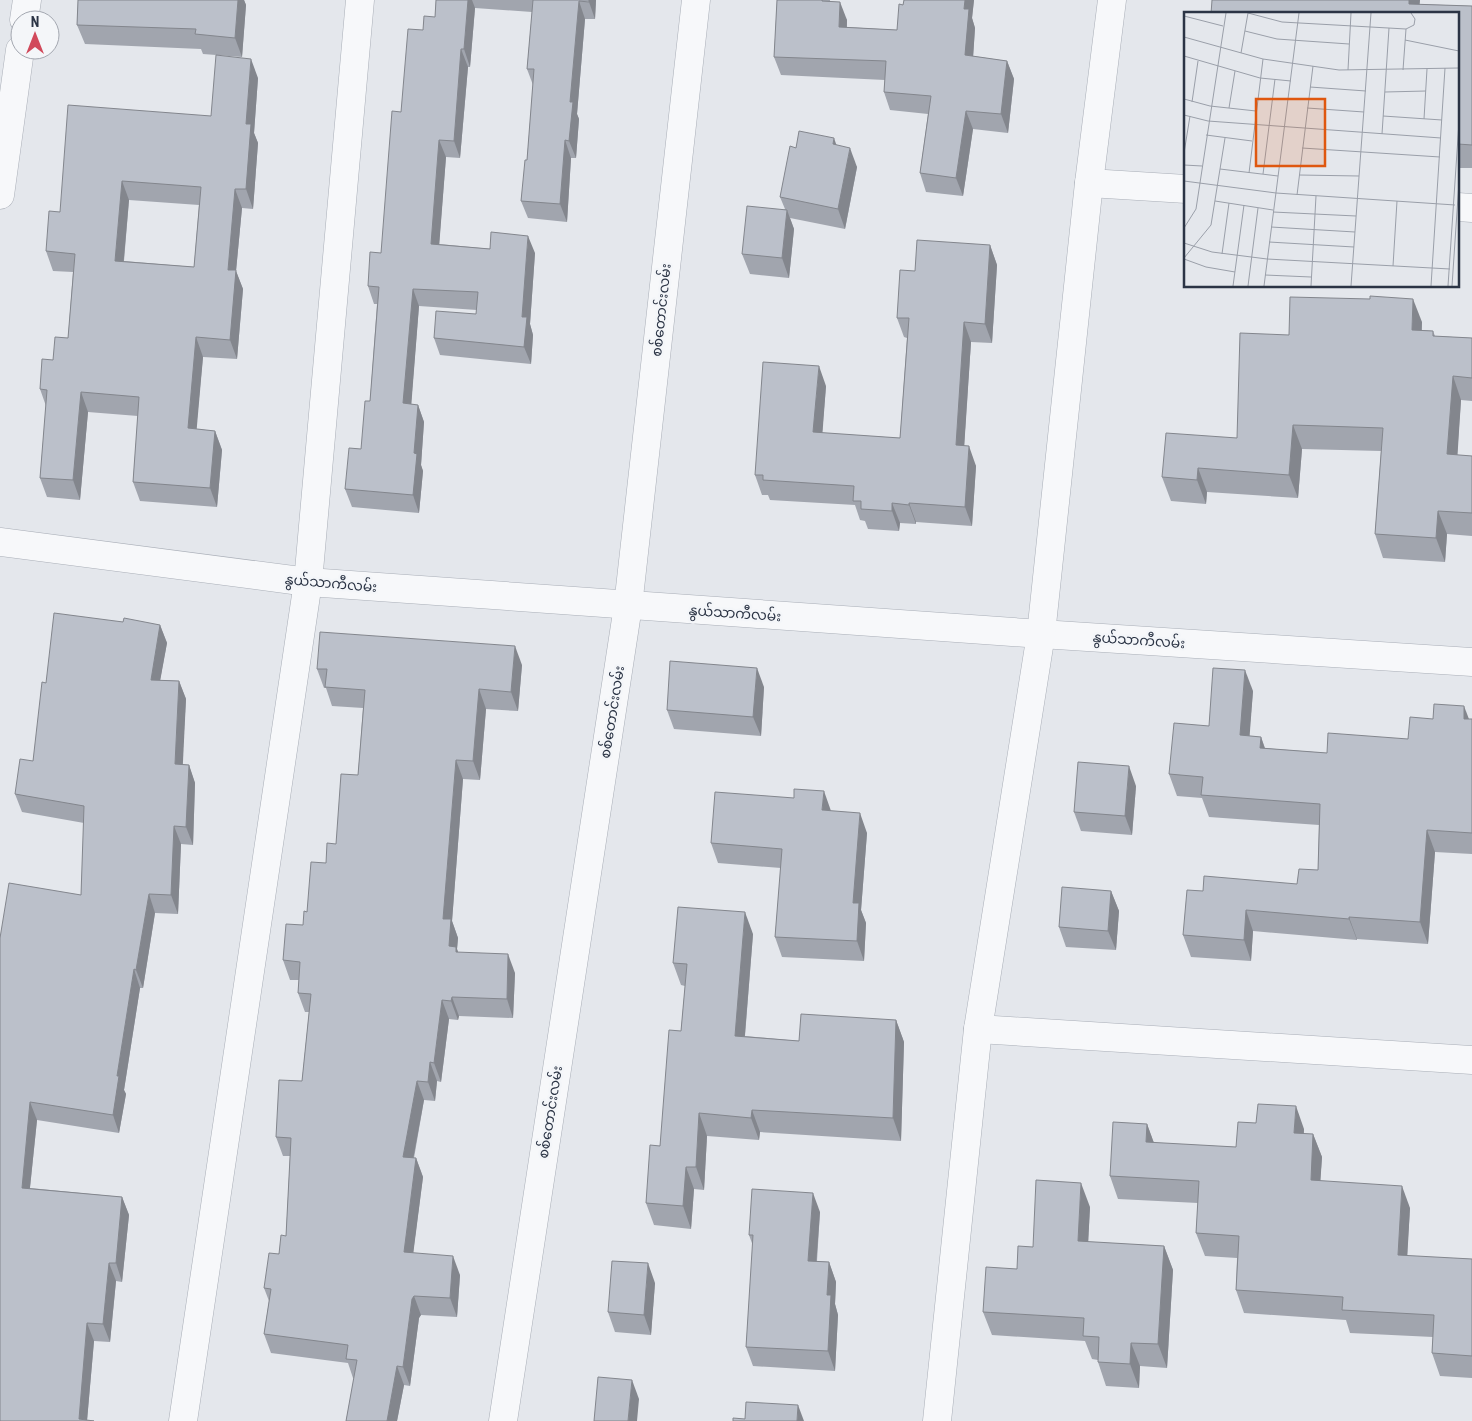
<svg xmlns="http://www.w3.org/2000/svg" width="1472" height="1421" viewBox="0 0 1472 1421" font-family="'Roboto Condensed','Noto Sans Myanmar',sans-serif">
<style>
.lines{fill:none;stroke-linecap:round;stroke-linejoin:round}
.minor-casing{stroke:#a9aeb7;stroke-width:29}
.minor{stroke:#f7f8fa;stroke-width:28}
.wall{fill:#a1a5ae;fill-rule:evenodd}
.shaded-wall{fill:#83868d}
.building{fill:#bbc0ca;stroke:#83868d;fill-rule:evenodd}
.labels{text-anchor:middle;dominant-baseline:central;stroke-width:5;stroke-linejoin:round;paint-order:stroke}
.street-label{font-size:14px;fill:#2b3445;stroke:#f4f6f9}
.inset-road{fill:none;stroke:#9a9fa9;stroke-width:1}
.view{fill:#df570f;fill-opacity:0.15;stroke:#df570f;stroke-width:2.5}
.inset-edge{fill:none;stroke:#2b3445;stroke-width:2.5}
</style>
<rect width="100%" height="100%" fill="#e4e7ec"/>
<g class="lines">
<g class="minor-casing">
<g id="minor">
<path d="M24,20L27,0"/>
<path d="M1089,183L1186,189"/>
<path d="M0,195L20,50"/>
<path d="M1458,207L1472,208"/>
<path d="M0,542L308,582L1041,634L1472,662"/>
<path d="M978,1029L1472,1060"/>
<path d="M183,1421L308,582L360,0"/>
<path d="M503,1421L628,606L696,0"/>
<path d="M937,1421L978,1029L1041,634L1089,183L1112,0"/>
</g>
</g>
<use href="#minor" class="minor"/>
</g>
<g class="wall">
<path d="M78,0H244L246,5L242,57L203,54L201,49L85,44L77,25Z"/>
<path d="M436,0H596L595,19H585L577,114L579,119L576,158H571L567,222L528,218L521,201L527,160L533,85L527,69L532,12L475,8L470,67H468L460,158L446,157L439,244L535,253L530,324L533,335L531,364L440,355L434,338L476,314L477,310L419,306L411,404L418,405L424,422L421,465L423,471L419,513L352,507L345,489L361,449L370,401L377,304H374L368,286L381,253L401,112L423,30L435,17Z"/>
<path d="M777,0H830V1L847,20V27L897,30L904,0H974L972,18L975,28L973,56L1007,61L1014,79L1008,133L973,129L963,196L926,192L920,173L928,114L890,110L884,92L885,80L781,75L774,57Z"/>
<path d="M1419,4L1472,6V168H1458V14Z"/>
<path d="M258,78L254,133L258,143L253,209L242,208L236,271L243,289L237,359L203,357L196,429L215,431L222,450L217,507L140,501L133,482L138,416L88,412L80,500L47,497L40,478L46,406L40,389L53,360L68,338L73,272L53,271L46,251L60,212L211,116ZM129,200L199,205L194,267L124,261Z"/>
<path d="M837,145L857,167L845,229L790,218L794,229L789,278L750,274L742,254L785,209L780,197L796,148Z"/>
<path d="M990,245L997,265L992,343L971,342L964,446L976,466L972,526L916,522V524L900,523L899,531L868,529L865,521L860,520L855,505L770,500L768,495H762L755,475L826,386L822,433L900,438L907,338L904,337L897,318L915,271Z"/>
<path d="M1422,322V330L1433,331L1435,336L1472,338V401L1461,400L1457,455L1472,456V536L1447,534L1445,562L1383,558L1375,534L1381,451L1302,449L1298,498L1207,492L1206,504L1171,501L1162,477L1237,438L1289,335Z"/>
<path d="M123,622L160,625L167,643L160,680L179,681L186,699L182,764L189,765L195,783L193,845L181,844L178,914L155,913L143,988H140L124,1090L126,1094L119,1133L37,1120L30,1188L122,1197L129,1215L122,1282L116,1281L110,1342L94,1341L87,1420L0,1421V938L81,895L84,823L22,812L15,794L33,761L46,683Z"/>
<path d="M522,665L518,711L486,709L480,780L463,779L452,921L458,938L457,949L458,952L515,973L513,1018L459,1016L458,1020L449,1019L441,1082L437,1081L435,1101L424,1100L414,1158H416L423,1177L413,1253L460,1275L457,1317L421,1315L419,1318L410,1386L404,1385L397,1421H346L354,1378H353L348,1363L271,1353L264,1334L269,1301L264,1288L286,1236L290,1156H283L276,1137L302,1081L309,1012H305L298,993L299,980H290L283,960L303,925L307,912L326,863L336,844L358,775L363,708L332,706L326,688H324L317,669Z"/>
<path d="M764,687L761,736L674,729L667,710Z"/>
<path d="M1253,691L1249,736L1261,737L1265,748L1327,753L1408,739L1433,719H1472V854L1435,852L1428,944L1357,939V940L1253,931L1251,961L1191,957L1183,935L1203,891L1297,884L1318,870L1319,825L1209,817L1202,798L1177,796L1169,774L1209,726Z"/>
<path d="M1136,786L1132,835L1081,831L1074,812Z"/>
<path d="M831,811L867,833L861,910L866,923L864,961L782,957L775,937L781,868L718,863L711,843Z"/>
<path d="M1111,891L1119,911L1116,950L1066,947L1059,927Z"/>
<path d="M753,934L745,1036L799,1041L896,1020L904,1042L901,1141L760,1132L759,1140L707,1136L704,1190L694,1189L691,1229L654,1225L646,1203L660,1146L681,1031L685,986L681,985L673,963Z"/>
<path d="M1256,1123L1304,1129V1134H1313L1322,1157L1320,1181L1410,1208L1407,1256L1472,1259V1378L1440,1376L1432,1353L1433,1337L1350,1333L1346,1320L1244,1313L1236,1290L1237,1258L1205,1256L1196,1233L1198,1203L1118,1199L1110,1176L1147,1124L1154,1143L1236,1147Z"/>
<path d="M1090,1207L1088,1242L1164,1246L1173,1270L1167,1368L1140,1366L1139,1388L1106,1386L1098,1362V1360L1092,1359L1085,1341L992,1335L983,1312L1017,1269Z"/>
<path d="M820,1212L817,1261L829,1262L836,1282L835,1304L838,1315L835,1371L753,1366L746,1347L753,1246L749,1235Z"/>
<path d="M655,1283L651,1335L615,1332L608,1312Z"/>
</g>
<g class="shaded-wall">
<path d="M238,0H244L246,5L242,57L235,38Z"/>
<path d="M468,0H472L475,8L470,67L464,49Z"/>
<path d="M589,0H596L595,19L589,2Z"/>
<path d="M965,0H974L972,18L975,28L972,74L965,55L964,9Z"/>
<path d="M1409,0H1420L1419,14L1409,4Z"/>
<path d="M579,1L585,19L577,114L579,119L576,158L569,141L570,102Z"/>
<path d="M840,2L847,20L846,46L839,27Z"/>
<path d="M461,49L468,67L460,158L454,141Z"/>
<path d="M251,59L258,78L254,133L258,143L253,209L246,189V124Z"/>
<path d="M1007,61L1014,79L1008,133L1001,114Z"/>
<path d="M966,111L973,129L963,196L956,178Z"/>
<path d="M834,138L841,158L833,144Z"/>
<path d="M439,140L446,157L438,261L431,244Z"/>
<path d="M565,140L571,158L567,222L560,204Z"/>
<path d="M850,148L857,167L845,229L838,209Z"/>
<path d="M122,181L129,200L122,280L115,261Z"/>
<path d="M235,189L242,208L236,271L243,289L237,359L230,340L228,270Z"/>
<path d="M787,210L794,229L789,278L782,258Z"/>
<path d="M528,236L535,253L530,324L533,335L531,364L524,347L522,317Z"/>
<path d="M990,245L997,265L992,343L985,324Z"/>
<path d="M413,289L419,306L410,421L403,403Z"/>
<path d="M1413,299L1422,322L1420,353L1412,330Z"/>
<path d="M964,322L971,342L963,465L956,445Z"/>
<path d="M196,337L203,357L195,448L188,428Z"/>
<path d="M819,366L826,386L821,452L813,432Z"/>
<path d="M1453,376L1461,400L1456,478L1447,454Z"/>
<path d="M81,392L88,412L80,500L73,480Z"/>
<path d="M418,405L424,422L421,465L423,471L419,513L413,495L414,453Z"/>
<path d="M1293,425L1302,449L1298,498L1289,475Z"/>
<path d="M215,431L222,450L217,507L210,488Z"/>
<path d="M969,446L976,466L972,526L965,507Z"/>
<path d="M1198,468L1207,492L1206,504L1197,480Z"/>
<path d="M892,503L900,523L899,531L892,511Z"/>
<path d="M909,503L916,522V524L909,505Z"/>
<path d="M1438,511L1447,534L1445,562L1436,538Z"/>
<path d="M160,625L167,643L157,698L151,680Z"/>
<path d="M515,646L522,665L518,711L511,692Z"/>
<path d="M757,668L764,687L761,736L753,717Z"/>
<path d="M1245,670L1253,691L1248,757L1240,735Z"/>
<path d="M179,681L186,699L182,782L175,764Z"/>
<path d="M479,689L486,709L480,780L473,761Z"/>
<path d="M1464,706L1472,727L1464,719Z"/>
<path d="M1261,737L1268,758L1260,748Z"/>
<path d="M456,760L463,779L452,921L458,938L457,949L463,966L449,946L443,919Z"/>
<path d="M189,765L195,783L193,845L186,827Z"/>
<path d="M1129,766L1136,786L1132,835L1125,816Z"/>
<path d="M824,791L831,811L822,810Z"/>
<path d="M860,813L867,833L861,910L866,923L864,961L857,941L853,903Z"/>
<path d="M174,826L181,844L178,914L171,895Z"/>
<path d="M1427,830L1435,852L1428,944L1420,922Z"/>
<path d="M1111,891L1119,911L1116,950L1108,931Z"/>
<path d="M149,894L155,913L143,988L136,970Z"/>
<path d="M1246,910L1253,931L1251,961L1244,940Z"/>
<path d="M745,912L753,934L743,1058L735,1036Z"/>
<path d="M1349,917L1357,939V940L1349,919Z"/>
<path d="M508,954L515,973L513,1018L507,999Z"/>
<path d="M134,969L140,988L124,1090L126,1094L119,1133L113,1115L117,1076Z"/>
<path d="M452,997L459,1016L458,1020L451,1001Z"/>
<path d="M442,1000L449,1019L441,1082L434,1063Z"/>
<path d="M896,1020L904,1042L901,1141L893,1118Z"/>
<path d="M430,1062L437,1081L435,1101L428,1082Z"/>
<path d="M417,1081L424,1100L410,1176L403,1157Z"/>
<path d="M30,1102L37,1120L28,1206L22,1188Z"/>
<path d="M1296,1106L1304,1129L1302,1156L1294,1133Z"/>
<path d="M752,1110L760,1132L759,1140L751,1118Z"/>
<path d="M699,1113L707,1136L704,1190L696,1167Z"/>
<path d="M1147,1124L1155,1146L1146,1142Z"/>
<path d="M1313,1134L1322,1157L1319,1203L1311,1180Z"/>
<path d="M416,1158L423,1177L411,1271L404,1252Z"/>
<path d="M686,1167L694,1189L691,1229L683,1206Z"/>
<path d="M1081,1183L1090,1207L1087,1265L1078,1241Z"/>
<path d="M1402,1186L1410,1208L1406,1278L1398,1255Z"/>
<path d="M813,1193L820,1212L815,1280L808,1261Z"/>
<path d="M122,1197L129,1215L122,1282L116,1263Z"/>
<path d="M1164,1246L1173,1270L1167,1368L1158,1344Z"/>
<path d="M453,1256L460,1275L457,1317L450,1298Z"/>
<path d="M829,1262L836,1282L835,1304L838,1315L835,1371L828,1351L827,1295Z"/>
<path d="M109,1263L116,1281L110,1342L103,1324Z"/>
<path d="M648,1263L655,1283L651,1335L644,1315Z"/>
<path d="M414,1296L421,1315L419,1318L410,1386L403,1367L412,1299Z"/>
<path d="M87,1323L94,1341L87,1421L79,1419Z"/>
<path d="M1131,1343L1140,1366L1139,1388L1130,1364Z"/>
<path d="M397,1366L404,1385L397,1421H387Z"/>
<path d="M632,1380L639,1399L637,1421H628Z"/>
<path d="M798,1405L804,1421H797Z"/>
</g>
<g class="building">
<path d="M78,0H238L235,38L195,34L196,29L77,25Z"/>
<path d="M436,0H468L464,49H461L454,141L439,140L431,244L490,249L491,232L528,236L522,317H527L524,347L434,338L436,311L476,314L478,292L413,289L403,403L418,405L414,453L417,454L413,495L345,489L349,448L361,449L365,401H370L379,287L368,286L370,252L381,253L392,111L401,112L408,29L423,30L424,16L435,17Z"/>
<path d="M533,0H589V2L579,1L570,102H573L569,141L565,140L560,204L521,201L525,160H527L534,69H527Z"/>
<path d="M777,0H822V1L840,2L839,27L897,30L899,4L903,5L904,0H965L964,9H969L965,55L1007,61L1001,114L966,111L956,178L920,173L931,96L884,92L886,61L774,57Z"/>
<path d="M1212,0H1409V4L1472,6V145L1458,144V14H1211Z"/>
<path d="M216,55L251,59L246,124H251L246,189H235L228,270H236L230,340L196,337L188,428L215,431L210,488L133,482L139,397L81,392L73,480L40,478L47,390L40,389L42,359L53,360L55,337L68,338L75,254L46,251L49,211L60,212L68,105L211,116ZM122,181L201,187L194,267L115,261Z"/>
<path d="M799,131L834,138L833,144L850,148L838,209L780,197L790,146L796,148Z"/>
<path d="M747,206L787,210L782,258L742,254Z"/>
<path d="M917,240L990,245L985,324L964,322L956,445L969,446L965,507L909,503V505L892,503V511L861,509V501H853L854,486L763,480V475H755L763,362L819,366L813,432L900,438L909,318H897L900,270L915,271Z"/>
<path d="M1370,296L1413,299L1412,330L1433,331V336L1472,338V378L1453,376L1447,454L1472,456V513L1438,511L1436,538L1375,534L1383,428L1293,425L1289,475L1198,468L1197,480L1162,477L1166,433L1237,438L1240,333L1289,335L1290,297L1370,299Z"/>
<path d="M54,613L123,622L124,618L160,625L151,680L179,681L175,764L189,765L186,827L174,826L171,895L149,894L136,970L134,969L117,1076H119L113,1115L30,1102L22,1188L122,1197L116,1263H109L103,1324L87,1323L79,1419L94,1421H0V938L9,883L81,895L84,806L15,794L20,759L33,761L42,682L46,683Z"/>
<path d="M320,632L515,646L511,692L479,689L473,761L456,760L443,919H451L449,946L456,947V952L508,954L507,999L452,997L451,1001L442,1000L434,1063L430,1062L428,1082L417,1081L403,1157L416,1158L404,1252L453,1256L450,1298L414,1296L412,1299L403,1367L397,1366L387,1421H346L357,1360L346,1359L348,1345L264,1334L271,1289L264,1288L269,1253L279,1254L281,1235L286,1236L291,1138L276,1137L279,1080L302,1081L311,994L298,993L300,962L283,960L286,924L303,925L304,911L307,912L311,862L326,863L327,843L336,844L341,774L358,775L365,690L325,687L327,669H317Z"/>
<path d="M670,661L757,668L753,717L667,710Z"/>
<path d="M1213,668L1245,670L1240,735L1261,737L1260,748L1327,753L1328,733L1408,739L1410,717L1433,719L1434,704L1464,706V719H1472V833L1427,830L1420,922L1349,917V919L1246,910L1244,940L1183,935L1187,890L1203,891L1204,876L1297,884L1299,869L1318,870L1320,804L1201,795L1203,777L1169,774L1174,723L1209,726Z"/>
<path d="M1078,762L1129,766L1125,816L1074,812Z"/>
<path d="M794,789L824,791L822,810L860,813L853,903H859L857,941L775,937L782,849L711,843L715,792L794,798Z"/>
<path d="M1062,887L1111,891L1108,931L1059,927Z"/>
<path d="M678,907L745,912L735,1036L799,1041L801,1014L896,1020L893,1118L752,1110L751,1118L699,1113L696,1167H686L683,1206L646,1203L650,1145L660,1146L669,1030L681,1031L687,964L673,963Z"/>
<path d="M1258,1104L1296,1106L1294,1133L1313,1134L1311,1180L1402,1186L1398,1255L1472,1259V1356L1432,1353L1434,1315L1342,1310L1343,1297L1236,1290L1239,1236L1196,1233L1199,1181L1110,1176L1113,1122L1147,1124L1146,1142L1236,1147L1238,1122L1256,1123Z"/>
<path d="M1036,1180L1081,1183L1078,1241L1164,1246L1158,1344L1131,1343L1130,1364L1098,1362L1099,1337L1083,1336L1084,1318L983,1312L986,1267L1017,1269L1018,1246L1033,1247Z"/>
<path d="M752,1189L813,1193L808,1261L829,1262L827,1295H831L828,1351L746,1347L753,1235H749Z"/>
<path d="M612,1261L648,1263L644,1315L608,1312Z"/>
<path d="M598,1377L632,1380L628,1421H594Z"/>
<path d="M746,1402L798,1405L797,1421H733V1418L745,1419Z"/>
</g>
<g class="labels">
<g class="street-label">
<text transform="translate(661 310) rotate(-84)">စစ်တောင်းလမ်း</text>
<text transform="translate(331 583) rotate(5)">နွယ်သာကီလမ်း</text>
<text transform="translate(735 613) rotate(4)">နွယ်သာကီလမ်း</text>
<text transform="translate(1139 640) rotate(4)">နွယ်သာကီလမ်း</text>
<text transform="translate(612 712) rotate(-81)">စစ်တောင်းလမ်း</text>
<text transform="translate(550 1112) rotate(-81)">စစ်တောင်းလမ်း</text>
</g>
</g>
<g transform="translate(1184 12)">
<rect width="275" height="275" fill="#e4e7ec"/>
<path class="inset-road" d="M64,1L98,10L222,17L219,58M0,4L39,14M222,17L230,13L231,7L227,1M61,19L93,27L165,32M0,25L79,47L155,58L275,56M221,28L275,39M57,41L64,1M0,44L76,66L107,69M164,58L167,1M126,75L182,79M201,80L242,79M0,87L26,94L72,99M8,90L14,49M45,96L51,59M123,96L180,100M0,103L24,109L257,126M199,104L258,108M240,107L243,57M198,122L205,16M22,123L68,129M118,136L256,145M0,141L6,104M0,153L18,154M36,157L94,164M65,161L79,47M79,162L91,67M115,163L175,164M0,169L92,181L271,193M113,183L129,54M31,189L89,198M89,200L172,204M87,215L171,220M0,216L12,197L42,1M85,230L170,235M0,231L28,240L83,247L266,257M38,242L45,191M0,246L27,213L41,126M0,247L22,255L51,260M209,254L213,189M81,263L127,265M49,274L60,193M64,274L74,196M80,274L115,1M127,274L132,184M167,274L187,1M247,274L261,56M264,274L275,110M268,274L275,170"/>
<path class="view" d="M72,87H141V154H72Z"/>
<rect width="275" height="275" class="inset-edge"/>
</g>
<g transform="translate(35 35)"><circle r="24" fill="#f4f6f9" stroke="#a4a8b1"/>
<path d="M0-4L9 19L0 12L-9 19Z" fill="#d1495b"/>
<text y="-8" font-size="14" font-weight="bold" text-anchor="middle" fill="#2b3445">N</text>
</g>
</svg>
